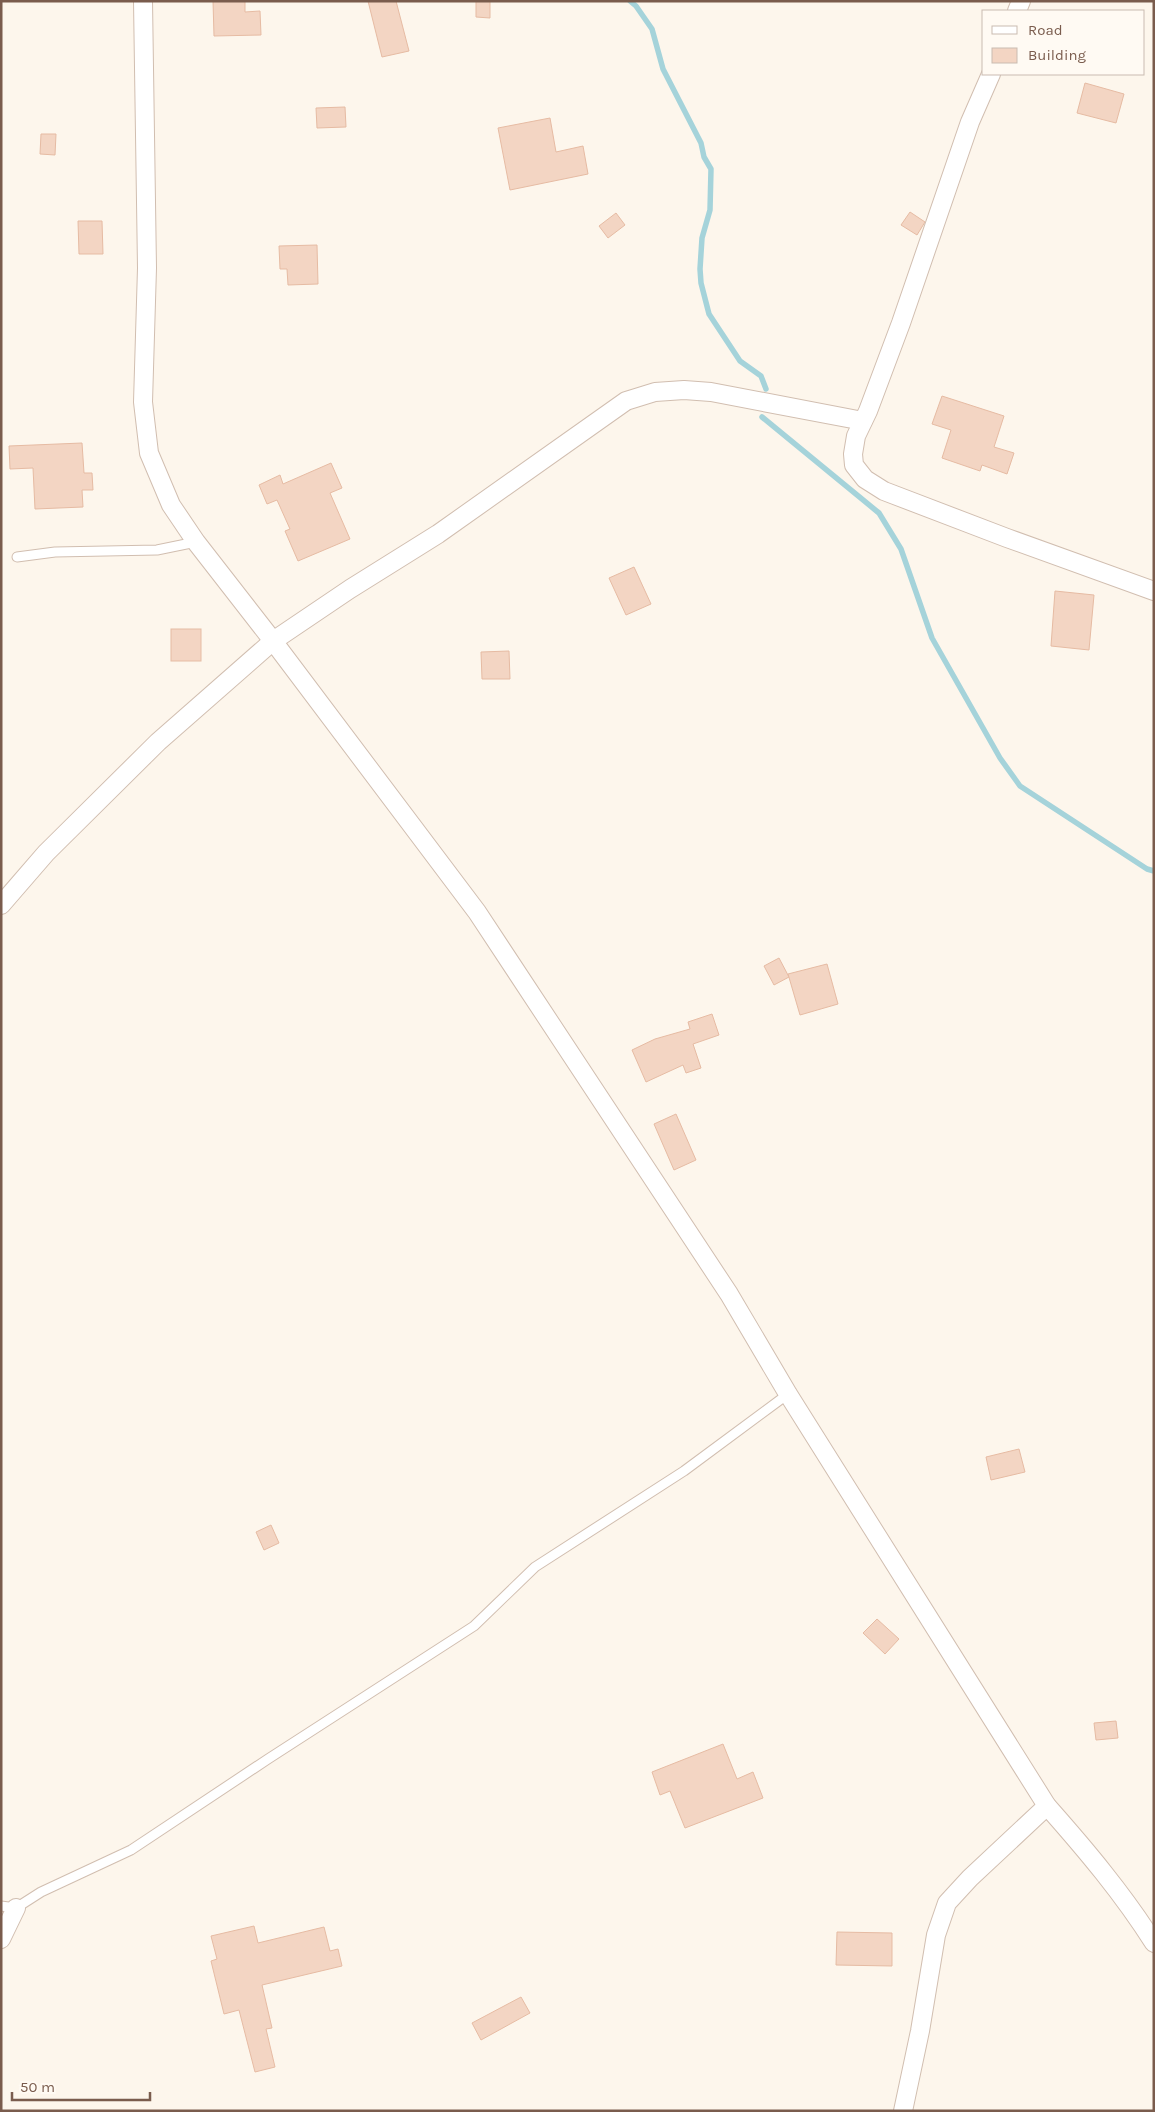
<svg xmlns="http://www.w3.org/2000/svg" width="1155" height="2112" viewBox="0 0 1155 2112" font-family="Karla,sans-serif">
<style>
.lines{fill:none;stroke-linecap:round;stroke-linejoin:round}
.stream{stroke:#a5d3da;stroke-width:5.5}
.building{fill:#f3d5c3;stroke:#e6bba3}
.lane-casing{stroke:#d1beb0;stroke-width:11}
.street-casing{stroke:#d1beb0;stroke-width:20}
.lane{stroke:#fff;stroke-width:9}
.street{stroke:#fff;stroke-width:18}
</style>
<rect width="100%" height="100%" fill="#fdf6ec"/>
<g class="lines">
<g class="stream">
<path d="M630,1L636,6L652,29L663,69L701,143L704,157L711,169L710,210L702,238L700,269L701,283L709,314L740,361L761,376L766,389"/>
<path d="M762,417L879,513L901,549L932,638L1000,758L1020,786L1147,869L1154,871"/>
</g>
</g>
<g class="building">
<path d="M213,1H245V12L260,11L261,35L214,36Z"/>
<path d="M368,1H396L409,51L382,57Z"/>
<path d="M476,1H490V18L476,17Z"/>
<path d="M1085,83L1124,94L1116,123L1077,113Z"/>
<path d="M345,107L346,127L317,128L316,108Z"/>
<path d="M550,118L556,152L583,146L588,174L510,190L498,128Z"/>
<path d="M41,134H56L55,155L40,154Z"/>
<path d="M910,212L925,222L917,235L901,225Z"/>
<path d="M616,213L625,225L608,238L599,226Z"/>
<path d="M78,221H102L103,254H79Z"/>
<path d="M317,245L318,284L288,285L287,269H280L279,246Z"/>
<path d="M942,396L1004,416L994,447L1014,453L1007,474L982,465L980,471L942,458L951,430L932,424Z"/>
<path d="M82,443L84,473H92L93,490H82L83,507L35,509L33,468L10,469L9,446Z"/>
<path d="M331,463L342,488L330,493L350,539L298,561L285,531L290,529L277,500L267,504L259,485L280,475L283,484Z"/>
<path d="M634,567L651,604L626,615L609,578Z"/>
<path d="M1055,591L1094,595L1089,650L1051,646Z"/>
<rect x="171" y="629" width="30" height="32"/>
<path d="M509,651L510,679H482L481,652Z"/>
<path d="M779,958L789,977L774,985L764,966Z"/>
<path d="M827,964L838,1004L800,1015L788,974Z"/>
<path d="M712,1014L719,1035L693,1044L701,1068L686,1073L683,1065L646,1082L632,1050L655,1039L690,1029L688,1022Z"/>
<path d="M676,1114L696,1160L674,1170L654,1124Z"/>
<path d="M1019,1449L1025,1472L991,1480L986,1457Z"/>
<path d="M271,1525L279,1543L264,1550L256,1532Z"/>
<path d="M877,1619L899,1639L885,1654L863,1633Z"/>
<path d="M1116,1721L1118,1738L1096,1740L1094,1723Z"/>
<path d="M723,1744L737,1779L753,1772L763,1798L685,1828L670,1791L660,1795L652,1772Z"/>
<path d="M254,1926L258,1943L324,1927L330,1951L338,1949L342,1966L262,1985L272,2028L266,2029L275,2067L255,2072L239,2010L224,2014L211,1961L217,1959L211,1936Z"/>
<path d="M837,1932L892,1933V1966L836,1965Z"/>
<path d="M521,1997L530,2013L481,2040L472,2023Z"/>
</g>
<g class="lines">
<g class="lane-casing">
<g id="lane">
<path d="M17,557L55,552L157,550L196,542"/>
<path d="M1,1906L16,1908L41,1892L131,1850L268,1759L474,1626L535,1567L684,1471L788,1394"/>
</g>
</g>
<g class="street-casing">
<g id="street">
<path d="M143,1L147,268L143,402L149,453L171,505L196,542L273,641L477,912L729,1294L788,1394L1047,1806C1086,1850 1123,1894 1154,1943"/>
<path d="M1017,11L1021,1"/>
<path d="M991,74L970,122L901,323L868,411L856,436L853,454L854,465L865,479L884,491L1007,538L1154,591"/>
<path d="M1,905L46,853L158,742L273,641L350,589L438,534L626,401L655,392L684,390L711,392L863,421"/>
<path d="M1,1939L16,1908"/>
<path d="M903,2111L920,2031L936,1935L947,1903L970,1878L1047,1806"/>
</g>
</g>
<use href="#lane" class="lane"/>
<use href="#street" class="street"/>
</g>
<rect width="1155" height="2112" fill="none" stroke="#7a5c4d" stroke-width="5"/>
<rect x="982" y="10" width="162" height="65" fill="#fffaf3" stroke="#cabbb1"/>
<rect x="992" y="26" width="25" height="8" fill="#ffffff" stroke="#cabbb1"/>
<text x="1028" y="35" font-size="15" fill="#7a5c4d">Road</text>
<rect x="992" y="48" width="25" height="15" fill="#f3d5c3" stroke="#cabbb1"/>
<text x="1028" y="60" font-size="15" fill="#7a5c4d">Building</text>
<path d="M12 2092v8h138v-8" fill="none" stroke="#7a5c4d" stroke-width="2.5"/>
<text x="20" y="2092" font-size="15" fill="#7a5c4d" stroke="#fffaf3" stroke-width="4" paint-order="stroke">50 m</text>
</svg>
